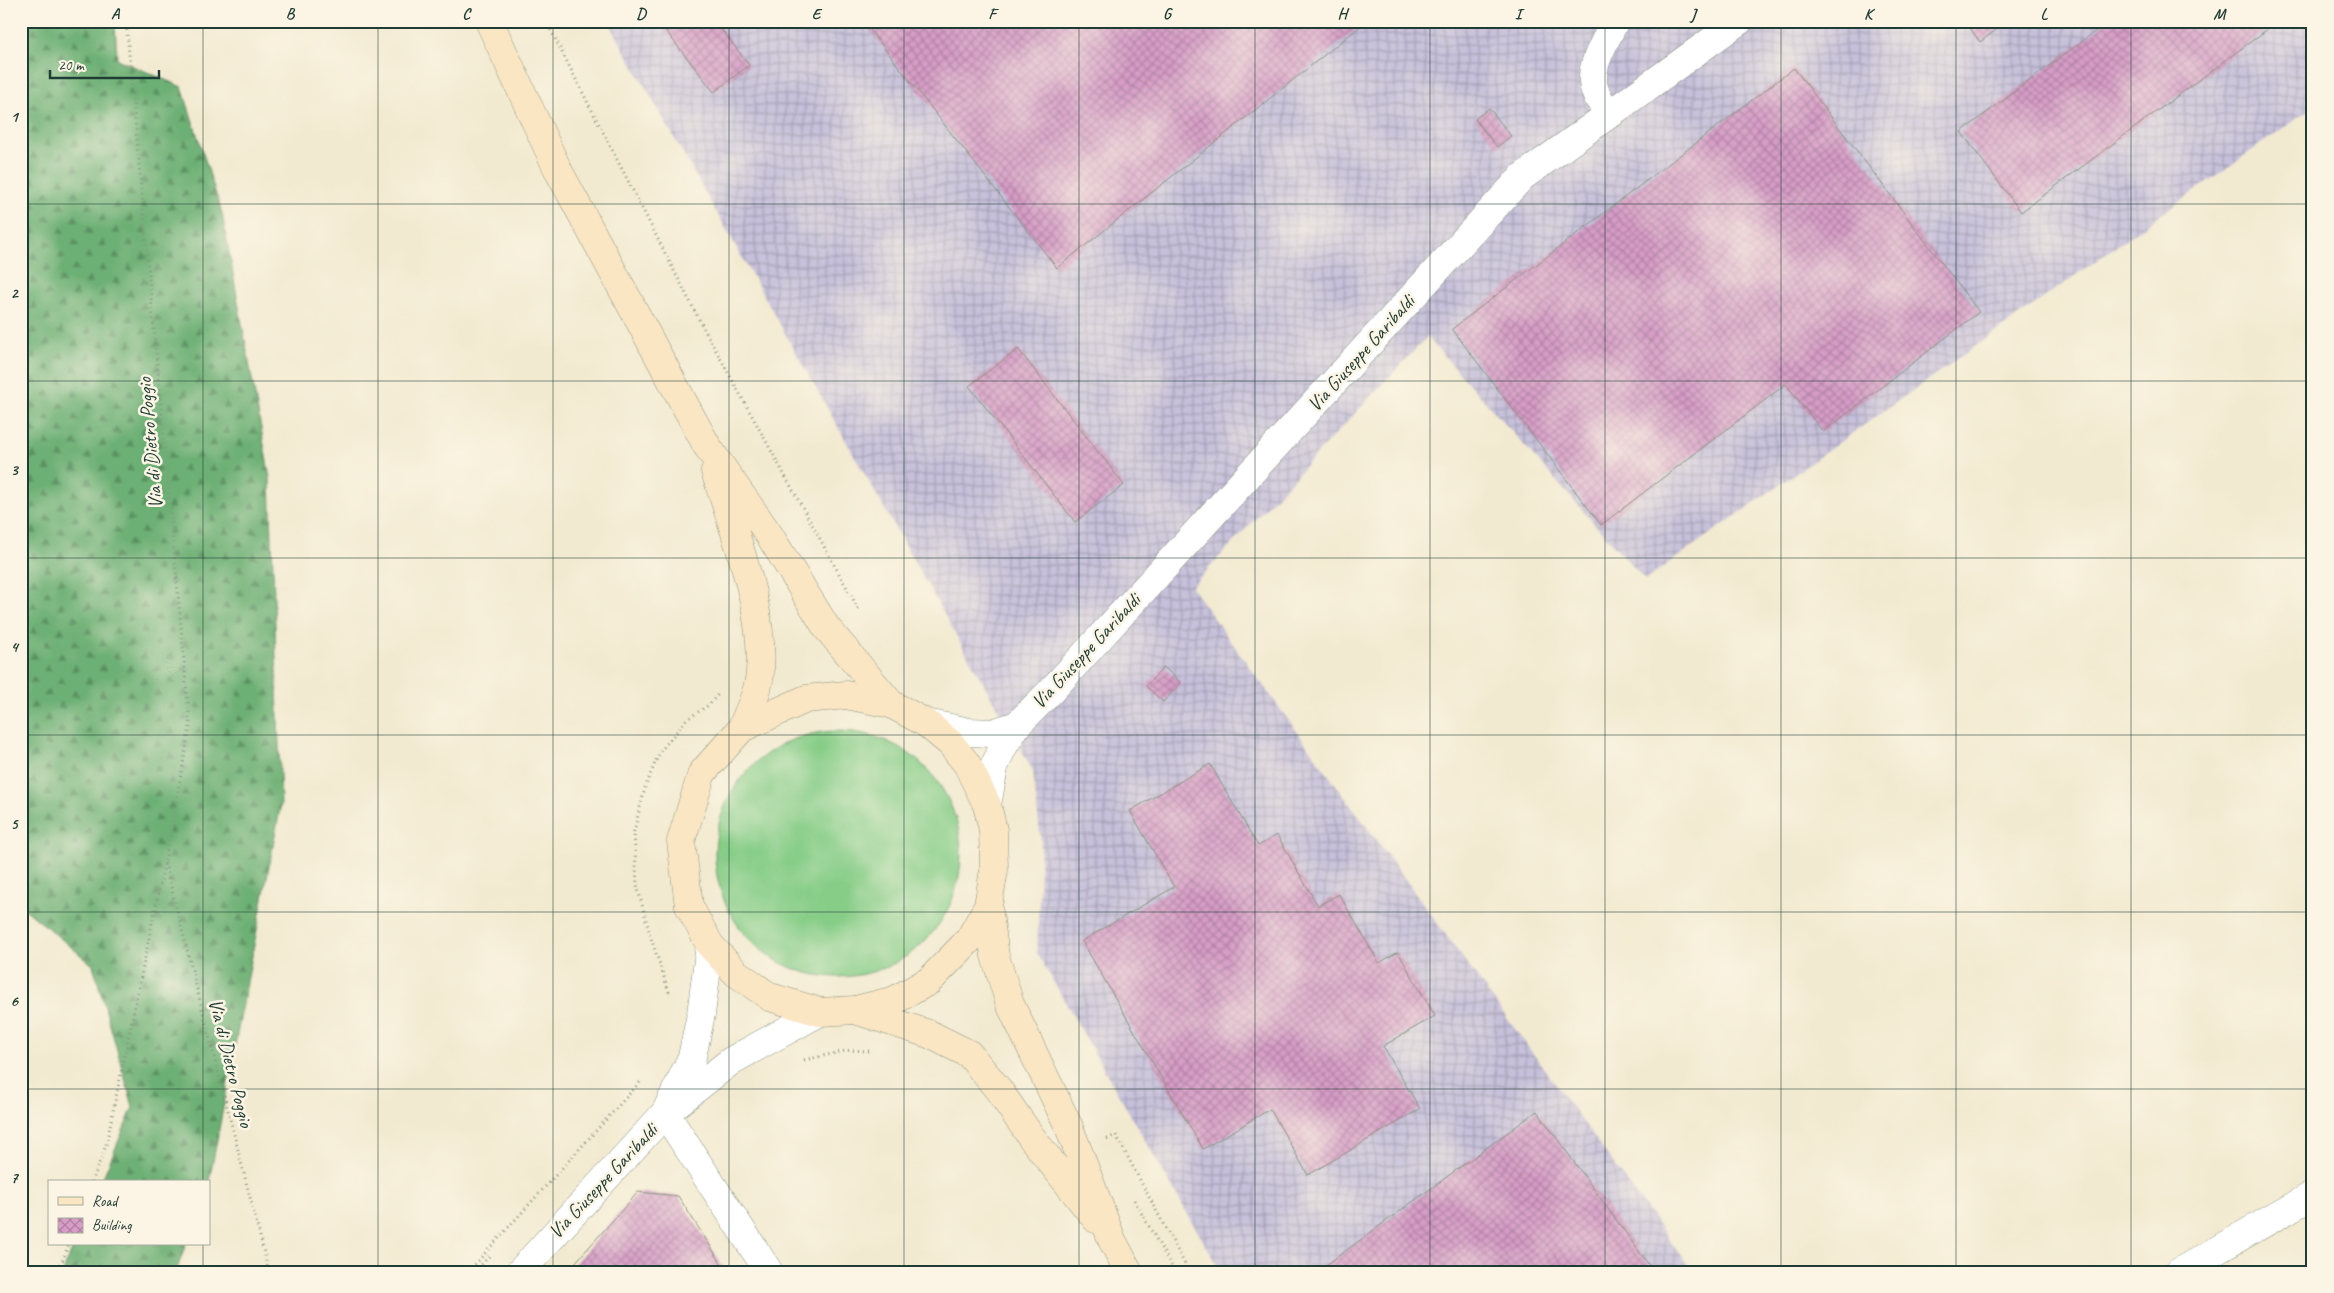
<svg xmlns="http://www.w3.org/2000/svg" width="2334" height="1293" viewBox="0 0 2334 1293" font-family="Caveat,sans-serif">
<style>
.industrial{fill:url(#industrial-grid)}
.grass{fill:#87cd88;stroke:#53855e}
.forest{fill:url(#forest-firs);stroke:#467654}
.building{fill:url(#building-cross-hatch)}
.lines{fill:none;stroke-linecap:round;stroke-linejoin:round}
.minor-casing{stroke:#889482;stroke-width:29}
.tertiary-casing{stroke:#889482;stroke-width:29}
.secondary-casing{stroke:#889482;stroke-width:29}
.path{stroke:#889482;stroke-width:3;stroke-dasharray:1 4;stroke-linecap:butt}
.minor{stroke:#fff;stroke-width:28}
.tertiary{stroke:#fff;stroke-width:28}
.secondary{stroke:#fbe6c4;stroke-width:28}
.grid{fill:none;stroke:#1f3d34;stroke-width:1;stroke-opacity:0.55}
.labels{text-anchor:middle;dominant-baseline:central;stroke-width:5;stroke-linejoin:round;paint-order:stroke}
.street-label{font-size:20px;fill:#1f3d34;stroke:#fcf5e5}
.neatline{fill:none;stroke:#1f3d34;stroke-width:2}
.grid-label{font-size:16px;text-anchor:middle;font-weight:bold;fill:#1f3d34}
</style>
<defs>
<pattern id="industrial-grid" width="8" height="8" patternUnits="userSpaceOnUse" patternTransform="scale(1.25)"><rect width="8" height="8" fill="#c6c0da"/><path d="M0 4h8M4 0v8" fill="none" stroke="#a09db2"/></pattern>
<pattern id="forest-firs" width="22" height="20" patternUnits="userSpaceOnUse" patternTransform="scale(1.25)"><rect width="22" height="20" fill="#6db074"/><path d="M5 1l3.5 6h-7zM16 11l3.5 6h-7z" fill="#599060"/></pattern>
<pattern id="building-cross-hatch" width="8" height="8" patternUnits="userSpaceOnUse" patternTransform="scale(1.25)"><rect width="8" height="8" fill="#d79dc7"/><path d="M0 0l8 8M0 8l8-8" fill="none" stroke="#ae81a2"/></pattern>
</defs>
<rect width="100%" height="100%" fill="#fcf5e5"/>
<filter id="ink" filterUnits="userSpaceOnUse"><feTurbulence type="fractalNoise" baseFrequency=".02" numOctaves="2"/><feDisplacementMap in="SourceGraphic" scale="10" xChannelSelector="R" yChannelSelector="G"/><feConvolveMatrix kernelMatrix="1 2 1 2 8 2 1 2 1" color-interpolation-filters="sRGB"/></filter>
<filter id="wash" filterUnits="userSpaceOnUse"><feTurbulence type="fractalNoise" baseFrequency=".0096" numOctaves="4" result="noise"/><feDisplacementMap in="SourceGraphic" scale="20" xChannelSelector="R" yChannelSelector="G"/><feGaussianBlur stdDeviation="1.12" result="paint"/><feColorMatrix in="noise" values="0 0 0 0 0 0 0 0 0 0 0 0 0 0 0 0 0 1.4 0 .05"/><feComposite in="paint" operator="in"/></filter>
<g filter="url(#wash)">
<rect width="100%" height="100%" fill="#f2ead0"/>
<path class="industrial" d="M608,21H2313V107L1645,580L1427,337L1191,587L1693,1272H1221L1037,953L1041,842L1033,771Z"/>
<circle class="grass" cx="838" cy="854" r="123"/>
<g class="forest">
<path d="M21,21H115L117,59L182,87L222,213L270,478L281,804L209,1182H101L133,1107L93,965L21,906Z"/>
<path d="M74,1244H186L176,1272H63Z"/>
</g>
<g id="blocks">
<g class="building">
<path d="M658,21H715L749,65L714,92Z"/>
<path d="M863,21H1367L1057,268Z"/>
<path d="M1965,21H2008L1980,42Z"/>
<path d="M2109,21H2264L2269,28L2021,212L1961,132Z"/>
<path d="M1794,68L1979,312L1823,432L1786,384L1601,525L1452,329Z"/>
<path d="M1489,108L1511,136L1497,147L1475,119Z"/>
<path d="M1018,349L1124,485L1075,522L969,386Z"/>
<path d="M1164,667L1181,683L1163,702L1146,686Z"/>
<path d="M1210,764L1258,846L1277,835L1318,906L1339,894L1379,963L1398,952L1435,1016L1383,1046L1420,1109L1308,1175L1270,1109L1203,1149L1082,941L1174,887L1130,811Z"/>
<path d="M1537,1111L1654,1272H1325L1322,1268Z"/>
<path d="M638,1192L678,1196L727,1272H583L574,1264Z"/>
</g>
</g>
</g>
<g filter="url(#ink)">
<use href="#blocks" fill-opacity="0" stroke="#889482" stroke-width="1"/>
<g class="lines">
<g class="minor-casing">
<g id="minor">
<path d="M1612,113C1576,85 1599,54 1615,21"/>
<path d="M926,723L969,732L992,733L1017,725"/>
<path d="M987,805L994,767L1003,747L1017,725L1050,692L1522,177L1739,21"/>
<path d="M665,1113L769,1272"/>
<path d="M2179,1272L2313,1195"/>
</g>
</g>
<g class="tertiary-casing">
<g id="tertiary">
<path d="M668,1107L692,1057L701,1014L710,945"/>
<path d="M520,1272L665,1113L731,1061L820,1012"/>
</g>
</g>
<g class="secondary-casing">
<g id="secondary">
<path d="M489,21L558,170L707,446L770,536L826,627L891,704"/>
<path d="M715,471C733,529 771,625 758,685C755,699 747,714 742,728"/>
<path d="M988,906L969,940L929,981L895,1000L855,1010L820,1012L770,997L736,973L710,945L689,906L681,841L702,773L742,728L806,699L846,695L891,704L926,723L950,743L967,764L987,805L993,830L994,870L988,906L995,956L1010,1004L1069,1127L1112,1240L1129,1272"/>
<path d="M855,1010L929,1034L969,1054L998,1089L1032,1138L1096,1219"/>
</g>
</g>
<g class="path">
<path d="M546,21L703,327L858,608L854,611"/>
<path d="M165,863L269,1272"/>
<path d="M669,992L650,935L637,885L634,831L645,788L659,753L686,720L710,704L719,693"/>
<path d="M804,1060L850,1050L869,1051"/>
<path d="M1107,1139L1116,1135L1189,1272"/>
<path d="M92,1182L106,1145L165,861L190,726L126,21"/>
<path d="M1134,1200L1175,1272"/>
<path d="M53,1272L62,1262L69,1244"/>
<path d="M468,1272L641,1081"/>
<path d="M475,1272L490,1255"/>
</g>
<use href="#minor" class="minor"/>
<use href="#tertiary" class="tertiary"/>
<use href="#secondary" class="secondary"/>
</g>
</g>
<path class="grid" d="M203,21V1182M378,21V1272M553,21V1272M729,21V1272M904,21V1272M1079,21V1272M1255,21V1272M1430,21V1272M1605,21V1272M1781,21V1272M1956,21V1272M2131,21V1272M21,204H2313M21,381H2313M21,558H2313M21,735H2313M21,912H2313M21,1089H2313M203,1244V1272"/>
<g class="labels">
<g class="street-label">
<text transform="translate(1361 353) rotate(-48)">Via Giuseppe Garibaldi</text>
<text transform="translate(150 443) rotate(-95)">Via di Dietro Poggio</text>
<text transform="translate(1086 651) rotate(-47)">Via Giuseppe Garibaldi</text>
<text transform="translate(231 1063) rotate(76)">Via di Dietro Poggio</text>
<text transform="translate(603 1181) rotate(-47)">Via Giuseppe Garibaldi</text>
</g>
</g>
<rect width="2334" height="1293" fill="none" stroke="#fcf5e5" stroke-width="55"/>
<rect x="48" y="1180" width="162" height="65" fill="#fcf5e5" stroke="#a4ab9e"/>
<rect x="58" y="1197" width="25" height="8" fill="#fbe6c4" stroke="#a4ab9e"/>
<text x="92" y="1206" font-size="15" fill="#1f3d34">Road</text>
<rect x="58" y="1218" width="25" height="15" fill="url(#building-cross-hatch)" stroke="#a4ab9e"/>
<text x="92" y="1230" font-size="15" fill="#1f3d34">Building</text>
<path d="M50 70v8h109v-8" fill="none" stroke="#1f3d34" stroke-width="2.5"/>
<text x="58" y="70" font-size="15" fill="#1f3d34" stroke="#fcf5e5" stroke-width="4" paint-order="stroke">20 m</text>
<rect x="28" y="28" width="2278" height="1238" class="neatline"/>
<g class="grid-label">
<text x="115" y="19">A</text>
<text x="290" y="19">B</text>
<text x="466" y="19">C</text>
<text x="641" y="19">D</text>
<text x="816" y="19">E</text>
<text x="992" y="19">F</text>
<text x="1167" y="19">G</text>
<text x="1342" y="19">H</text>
<text x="1518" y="19">I</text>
<text x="1693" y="19">J</text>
<text x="1868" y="19">K</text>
<text x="2044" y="19">L</text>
<text x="2219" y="19">M</text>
<text x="14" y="122">1</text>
<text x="14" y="298">2</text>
<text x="14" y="475">3</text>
<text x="14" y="652">4</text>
<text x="14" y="829">5</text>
<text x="14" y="1006">6</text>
<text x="14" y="1183">7</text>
</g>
</svg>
